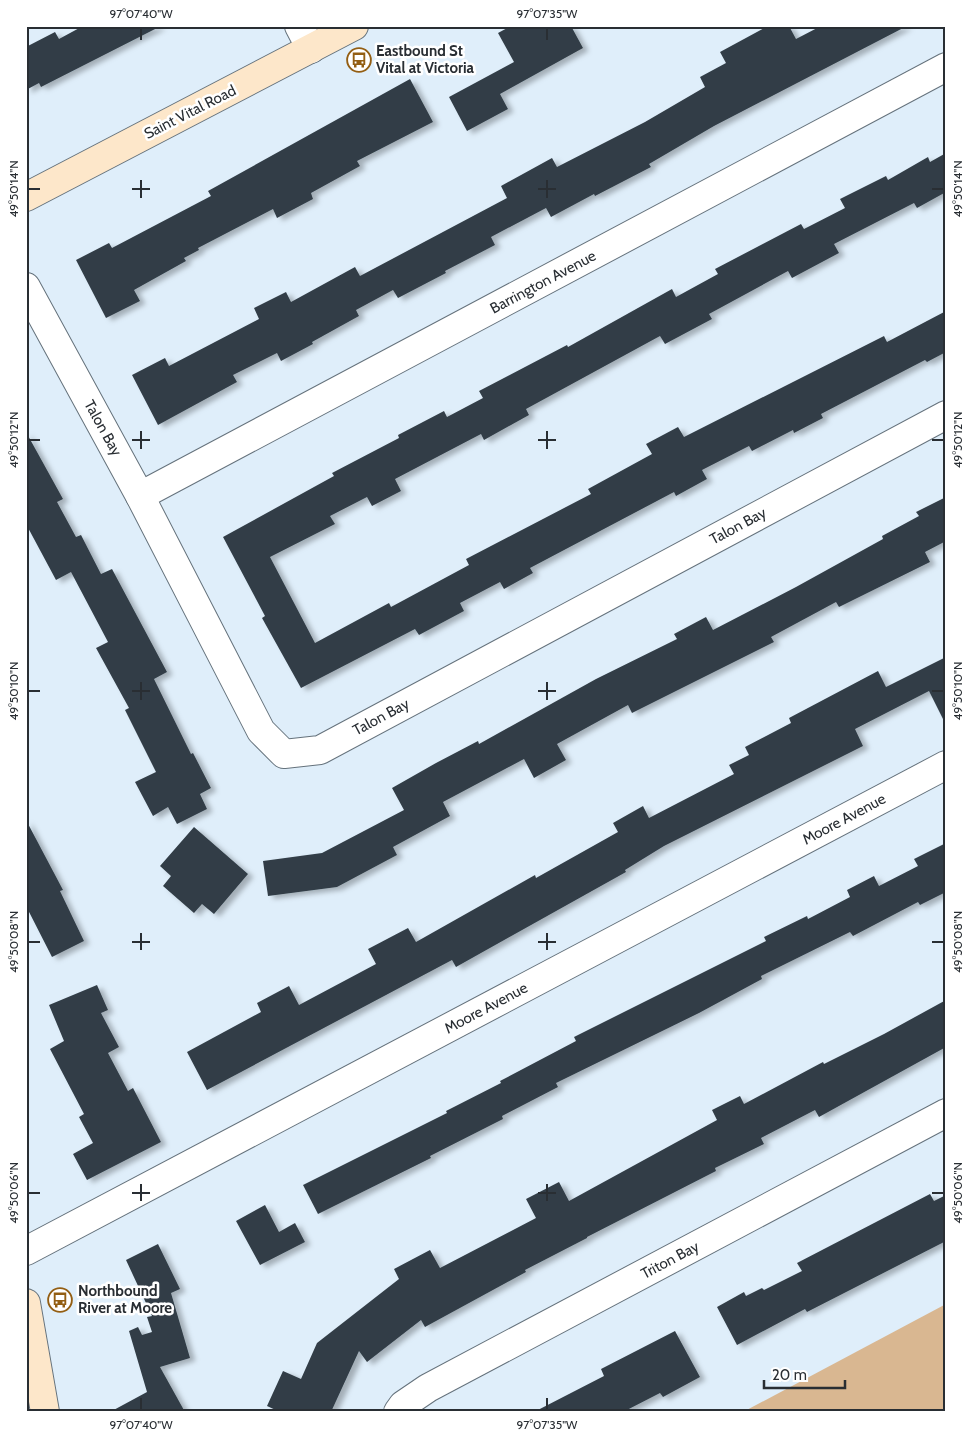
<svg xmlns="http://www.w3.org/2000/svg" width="972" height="1438" viewBox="0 0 972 1438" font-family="Cabin,sans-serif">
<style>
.green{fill:#d9b791}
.building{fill:#323e47;filter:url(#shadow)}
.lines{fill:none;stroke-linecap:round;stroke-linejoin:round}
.street-casing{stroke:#65727c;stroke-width:30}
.secondary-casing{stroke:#65727c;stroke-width:30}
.street{stroke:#fff;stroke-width:28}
.secondary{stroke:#fde7ca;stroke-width:28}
.ticks{fill:none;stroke:#292e33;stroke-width:2}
.labels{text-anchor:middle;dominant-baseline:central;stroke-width:5;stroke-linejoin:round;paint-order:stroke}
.poi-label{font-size:15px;font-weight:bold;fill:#292e33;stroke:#fff;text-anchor:start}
.street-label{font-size:15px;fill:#292e33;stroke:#fff}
.neatline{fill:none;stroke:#292e33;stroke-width:2}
.ticks-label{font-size:12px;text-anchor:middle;fill:#292e33}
</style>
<defs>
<filter id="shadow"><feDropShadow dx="5.5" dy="3" stdDeviation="2.5" flood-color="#0004"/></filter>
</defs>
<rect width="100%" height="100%" fill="#dfeefa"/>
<path class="green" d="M946,1304V1412H743Z"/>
<g class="building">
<path d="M83,26H161L41,87L39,83L26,90V47L55,32L59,39Z"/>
<path d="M511,26H571L583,48L500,94L508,109L467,131L449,97L514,62L498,33Z"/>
<path d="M768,26H789L796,39L821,26H907L714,126L649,164L651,167L595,196L594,194L551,217L546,208L491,237L495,245L445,271L446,273L398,298L393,290L356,310L359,316L312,342L313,344L281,361L277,353L233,375L237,382L158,425L132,375L165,358L169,366L259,319L254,308L286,292L291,302L355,267L360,276L507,198L501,186L552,158L557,167L645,122L705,87L700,77L726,63L720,52Z"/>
<path d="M410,79L433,122L357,161L360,166L311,193L313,199L277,218L273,209L198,248L199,250L184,258L186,261L134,290L140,301L106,318L76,260L109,243L112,248L211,196L208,191Z"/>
<path d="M946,153V192L917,208L914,203L834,244L839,253L792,278L788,271L709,314L712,319L665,344L660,336L526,409L529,415L484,440L481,434L395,479L401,491L372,506L367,497L330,516L335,524L270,557L315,643L389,603L391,607L469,565L466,559L591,494L588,489L652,454L646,444L678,427L684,437L884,336L887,342L946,311V352L927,362L925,360L821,414L823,418L794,433L793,430L752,451L749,446L702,470L707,479L676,496L674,492L530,568L533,573L504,589L500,582L460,603L464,611L419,635L415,629L301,688L262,618L265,616L223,537L334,476L332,473L399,438L398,435L444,411L447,417L483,398L479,391L567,345L568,347L672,289L676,297L718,274L715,269L801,224L804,229L845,208L840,199L886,176L888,180L928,157L930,162Z"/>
<path d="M26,432L63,499L57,502L76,537L81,535L101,574L112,569L167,672L154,679L191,754L193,753L211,788L200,794L207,809L177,824L168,807L153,816L135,782L156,772L125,710L129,708L96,648L108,642L71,572L56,580L26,524Z"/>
<path d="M946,497V541L925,552L930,562L839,607L836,602L771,637L774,642L632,713L628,705L557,744L566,760L534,778L524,759L443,802L450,816L393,847L397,855L337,887L268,896L263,861L322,853L404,810L392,788L436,763L478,741L479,744L596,679L677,639L674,634L706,617L713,630L796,587L883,539L882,536L919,516L916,512Z"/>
<path d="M946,657V725L929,691L855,729L863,746L664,846L625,870L626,872L456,967L452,960L207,1090L187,1052L261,1012L257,1003L289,986L299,1005L376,964L368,949L408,928L416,942L535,875L536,878L618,832L613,823L643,806L649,818L734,774L729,765L749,755L745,747L791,723L789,718L878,671L886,687Z"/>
<path d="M26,820L63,890L60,891L84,941L52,957L26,906Z"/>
<path d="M194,827L248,874L214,914L202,904L194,913L163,886L171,876L160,866Z"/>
<path d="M946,843V892L920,905L918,902L853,936L850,932L761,976L762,979L699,1013L556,1083L558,1087L502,1116L503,1119L430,1156L431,1158L318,1214L303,1185L447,1113L446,1111L501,1083L500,1081L576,1041L574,1037L766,941L764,937L807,916L808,919L850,897L847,890L874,876L879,886L918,866L914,859Z"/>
<path d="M97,985L108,1010L101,1013L119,1047L108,1053L128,1091L133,1088L161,1142L87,1180L73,1154L93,1143L79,1117L84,1114L50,1049L64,1041L49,1005Z"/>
<path d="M946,1000V1047L819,1117L815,1110L761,1138L764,1144L715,1168L716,1171L587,1237V1238L525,1270L526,1272L425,1327L421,1320L367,1362L359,1351L331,1412H280L267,1406L283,1371L301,1379L317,1343L399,1279L394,1269L430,1250L440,1268L536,1218L526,1199L559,1182L569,1201L717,1120L712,1110L740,1096L744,1104L823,1062L824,1064L884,1034Z"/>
<path d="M930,1194L934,1201L946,1195V1241L807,1312L805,1309L737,1345L717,1307L744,1292L746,1296L762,1288L764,1290L802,1271L797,1263Z"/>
<path d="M265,1205L279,1232L295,1223L305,1242L260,1265L236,1221Z"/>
<path d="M158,1244L180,1289L171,1293L190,1358L160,1367L185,1412H110L147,1392L129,1331L138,1327L142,1335L152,1332L147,1317L152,1316L126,1260Z"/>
<path d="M675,1331L700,1377L663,1397L660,1393L623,1412H534L604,1376L601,1369Z"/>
</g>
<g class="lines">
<g class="street-casing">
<g id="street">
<path d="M299,26L311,49"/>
<path d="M26,287L140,496L261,731L284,754L320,750L946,415"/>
<path d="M140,496L946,67"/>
<path d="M26,1251L946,765"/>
<path d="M398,1412L403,1405L428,1388L946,1113"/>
</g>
</g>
<g class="secondary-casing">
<g id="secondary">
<path d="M26,197L354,26"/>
<path d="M26,1303L45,1412"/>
</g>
</g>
<use href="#street" class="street"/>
<use href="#secondary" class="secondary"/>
</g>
<path class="ticks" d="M141,28V40M547,28V40M141,180V198M547,180V198M28,189H40M132,189H150M538,189H556M932,189H944M141,431V449M547,431V449M28,440H40M132,440H150M538,440H556M932,440H944M141,682V700M547,682V700M28,691H40M132,691H150M538,691H556M932,691H944M141,933V950M547,933V950M28,942H40M132,942H150M538,942H556M932,942H944M141,1184V1201M547,1184V1201M28,1193H40M132,1193H150M538,1193H556M932,1193H944M141,1398V1410M547,1398V1410"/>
<defs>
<g id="bus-ring" transform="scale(1.25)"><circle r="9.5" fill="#fff" stroke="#935e13" stroke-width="1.5"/><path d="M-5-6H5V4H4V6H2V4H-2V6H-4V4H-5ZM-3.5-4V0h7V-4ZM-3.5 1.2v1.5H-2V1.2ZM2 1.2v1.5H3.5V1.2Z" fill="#935e13"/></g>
</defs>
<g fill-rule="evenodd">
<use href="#bus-ring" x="359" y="60"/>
<use href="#bus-ring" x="60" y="1300"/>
</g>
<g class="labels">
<g class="poi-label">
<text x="376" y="51">Eastbound St<tspan x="376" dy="17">Vital at Victoria</tspan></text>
<text x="78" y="1291">Northbound<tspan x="78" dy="17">River at Moore</tspan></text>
</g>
<g class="street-label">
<text transform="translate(190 112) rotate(-27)">Saint Vital Road</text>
<text transform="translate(543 282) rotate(-28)">Barrington Avenue</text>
<text transform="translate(103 428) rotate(61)">Talon Bay</text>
<text transform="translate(738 526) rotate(-28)">Talon Bay</text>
<text transform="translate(381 717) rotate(-28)">Talon Bay</text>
<text transform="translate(844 819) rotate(-28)">Moore Avenue</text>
<text transform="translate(486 1008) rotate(-28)">Moore Avenue</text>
<text transform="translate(670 1260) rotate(-28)">Triton Bay</text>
</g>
</g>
<rect width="972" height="1438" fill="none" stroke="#ffffff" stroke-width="55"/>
<path d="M764 1380v8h81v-8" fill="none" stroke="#292e33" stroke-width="2.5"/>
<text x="772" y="1380" font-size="15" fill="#292e33" stroke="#ffffff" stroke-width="4" paint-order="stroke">20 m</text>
<rect x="28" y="28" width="916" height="1382" class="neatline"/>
<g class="ticks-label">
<text x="141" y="18">97°07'40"W</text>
<text x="547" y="18">97°07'35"W</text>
<text transform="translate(14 189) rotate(-90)" y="4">49°50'14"N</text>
<text transform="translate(958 189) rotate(-90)" y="4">49°50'14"N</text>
<text transform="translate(14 440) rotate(-90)" y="4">49°50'12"N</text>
<text transform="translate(958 440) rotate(-90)" y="4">49°50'12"N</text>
<text transform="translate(14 691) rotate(-90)" y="4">49°50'10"N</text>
<text transform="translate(958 691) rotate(-90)" y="4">49°50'10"N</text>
<text transform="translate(14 942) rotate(-90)" y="4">49°50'08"N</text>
<text transform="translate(958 942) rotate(-90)" y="4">49°50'08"N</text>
<text transform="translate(14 1193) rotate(-90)" y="4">49°50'06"N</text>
<text transform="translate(958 1193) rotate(-90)" y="4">49°50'06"N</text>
<text x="141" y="1429">97°07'40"W</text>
<text x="547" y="1429">97°07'35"W</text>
</g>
</svg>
